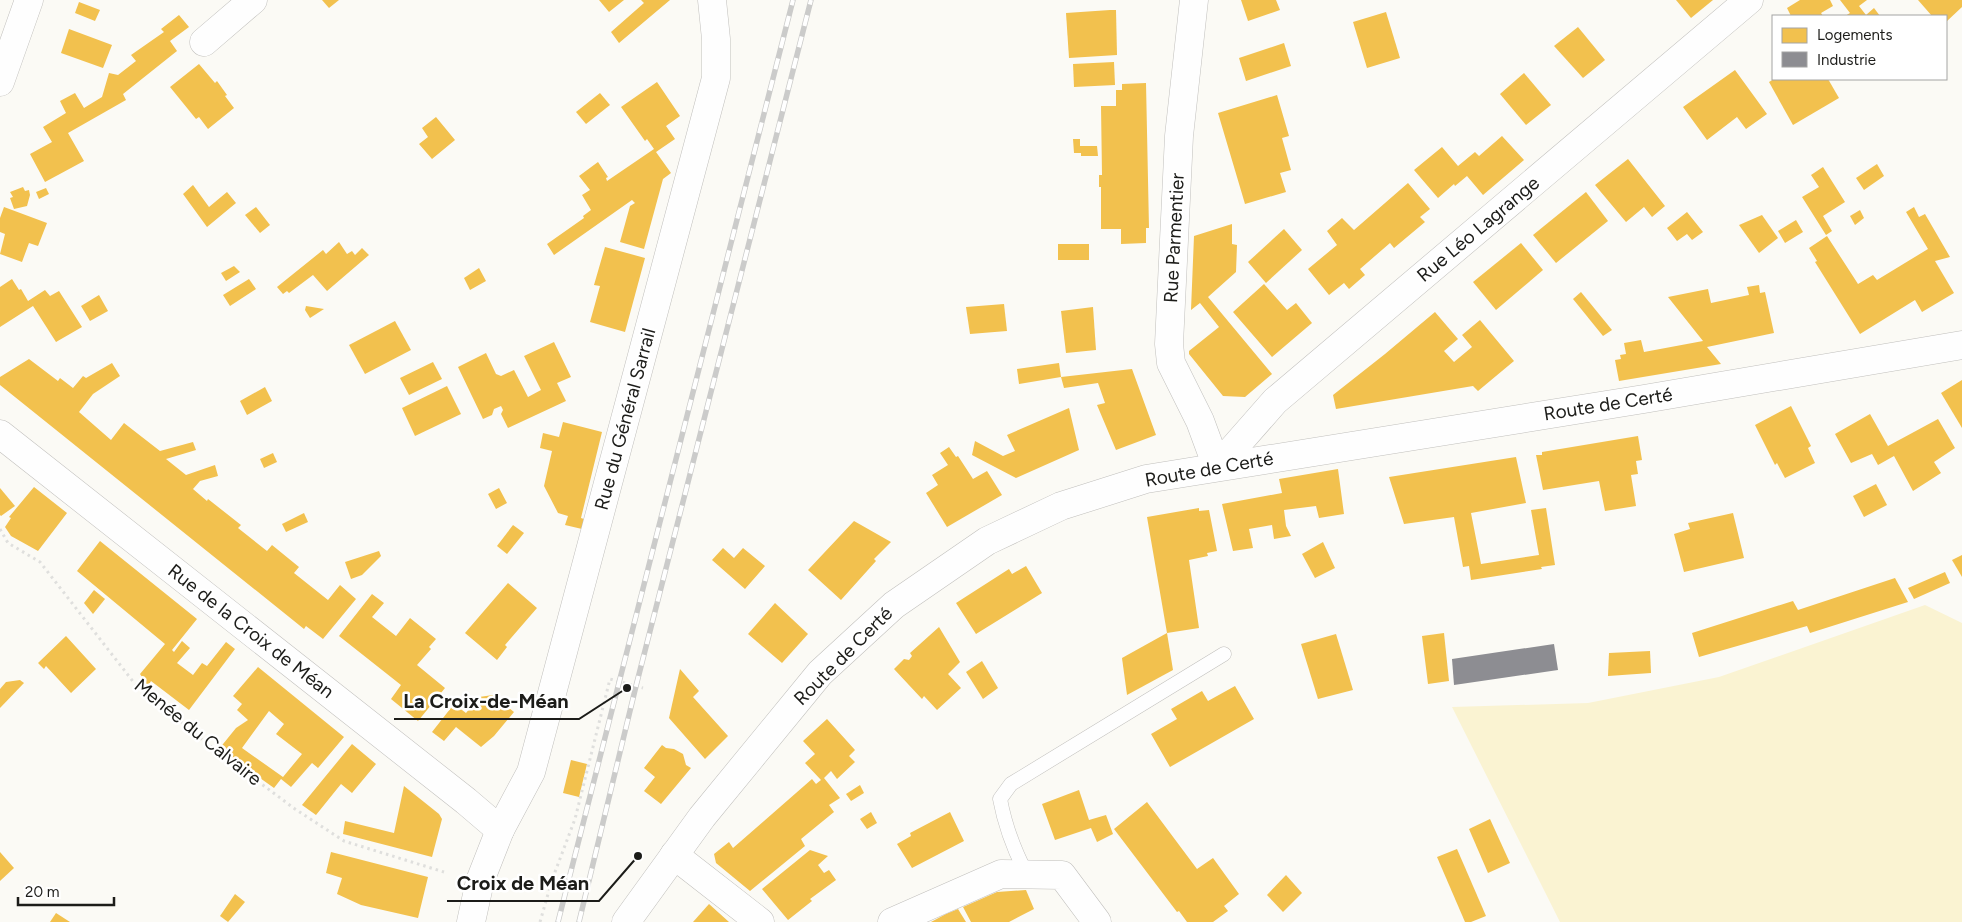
<svg xmlns="http://www.w3.org/2000/svg" width="1962" height="922" viewBox="0 0 1962 922" font-family="Figtree,sans-serif">
<style>
.green{fill:#faf3d2}
.homes{fill:#f2c14e;fill-rule:evenodd}
.industry{fill:#8d8d92}
.lines{fill:none;stroke-linecap:round;stroke-linejoin:round}
.lane-casing{stroke:#c0bfbc;stroke-width:15}
.street-casing{stroke:#c0bfbc;stroke-width:29}
.secondary-casing{stroke:#c0bfbc;stroke-width:29}
.path{stroke:#dfdfdd;stroke-width:3;stroke-dasharray:2.5 4;stroke-linecap:butt}
.lane{stroke:#fefefe;stroke-width:14}
.street{stroke:#fefefe;stroke-width:28}
.secondary{stroke:#fefefe;stroke-width:28}
.rail-casing{stroke:#cbcbca;stroke-width:5.5}
.rail{stroke:#fff;stroke-width:4;stroke-dasharray:11;stroke-linecap:butt}
.labels{text-anchor:middle;dominant-baseline:central;stroke-width:5;stroke-linejoin:round;paint-order:stroke}
.street-label{font-size:19px;fill:#1c1c19;stroke:#fff}
.leader{fill:none;stroke:#1c1c19;stroke-width:2}
.callout-dot{fill:#1c1c19;stroke:#fff;stroke-width:2}
.callout-label{font-size:20px;text-anchor:middle;font-weight:bold;fill:#1c1c19;stroke:#fff;stroke-width:5;stroke-linejoin:round;paint-order:stroke}
</style>
<rect width="100%" height="100%" fill="#fbfaf5"/>
<path class="green" d="M1925,605L1962,623V922H1560L1452,707L1588,703L1719,677Z"/>
<g class="homes">
<path d="M322,0H339L329,8Z"/>
<path d="M599,0H624L609,12Z"/>
<path d="M641,0H670L619,43L611,32L644,3Z"/>
<path d="M1241,0H1276L1280,10L1248,21Z"/>
<path d="M1676,0H1713L1691,18Z"/>
<path d="M1800,0H1830L1833,6L1821,13L1823,16H1791L1787,8Z"/>
<path d="M1840,0H1867L1859,6L1866,15L1874,8L1880,16H1845L1850,13Z"/>
<path d="M1918,0H1962V7L1946,22V16H1932Z"/>
<path d="M79,2L100,10L95,21L75,13Z"/>
<path d="M1110,10H1116L1117,55L1069,58L1066,13Z"/>
<path d="M1386,12L1400,58L1367,68L1353,22Z"/>
<path d="M179,15L189,27L170,41L177,51L123,94L126,100L68,133L84,161L45,182L30,154L52,142L43,127L66,113L60,101L75,93L84,108L102,97L109,73L118,75L136,61L131,55L164,32L161,29Z"/>
<path d="M1578,27L1605,60L1583,78L1554,46Z"/>
<path d="M69,29L112,45L103,68L61,53Z"/>
<path d="M1284,43L1291,66L1246,81L1239,58Z"/>
<path d="M1114,62L1115,85L1074,87L1073,64Z"/>
<path d="M199,64L215,83L217,81L227,95L225,96L234,108L208,129L199,117L196,119L170,87Z"/>
<path d="M1735,70L1767,114L1746,129L1737,117L1707,140L1683,107Z"/>
<path d="M1524,73L1551,105L1526,125L1500,94Z"/>
<path d="M1774,79H1828L1839,98L1793,125L1769,82Z"/>
<path d="M657,82L680,116L666,126L675,139L656,152L671,173L663,179L644,249L620,242L630,206L635,203L632,200L554,255L547,244L584,218L583,216L591,210L582,195L590,190L579,176L598,162L608,177L606,178L607,181L654,149L647,139L645,141L621,107Z"/>
<path d="M1146,83L1149,228H1146V243L1121,244V229H1101V187H1099V175H1102L1101,106H1116V90H1122V84Z"/>
<path d="M600,93L610,105L586,124L576,112Z"/>
<path d="M1277,95L1289,136L1282,138L1291,170L1280,173L1286,192L1245,204L1218,113Z"/>
<path d="M436,117L455,140L432,159L419,144L428,137L422,128Z"/>
<path d="M1502,136L1524,160L1483,195L1467,176L1455,186L1454,184L1438,198L1414,170L1442,147L1458,166L1475,152L1479,156Z"/>
<path d="M1073,139H1080V146H1097L1098,156H1081V153H1074Z"/>
<path d="M1628,159L1665,206L1652,217L1644,207L1626,222L1595,185Z"/>
<path d="M1877,164L1884,176L1864,190L1856,178Z"/>
<path d="M1823,167L1845,202L1823,216L1832,231L1826,235L1802,197L1819,187L1811,175Z"/>
<path d="M1408,183L1430,209L1420,217L1425,222L1394,248L1390,243L1360,269L1365,275L1349,289L1344,283L1329,295L1308,269L1337,245L1327,231L1342,218L1354,230Z"/>
<path d="M193,185L209,207L227,192L236,203L207,227L183,194Z"/>
<path d="M23,187L25,191L29,190L30,195L27,206L14,209L10,198L13,197L10,192Z"/>
<path d="M46,188L49,194L39,199L36,192Z"/>
<path d="M1586,192L1608,221L1556,263L1533,235Z"/>
<path d="M4,207L47,223L38,246L29,243L22,262L0,254L5,234L0,232V218Z"/>
<path d="M256,207L270,225L260,233L245,215Z"/>
<path d="M1914,207L1919,217L1925,214L1950,257L1935,261L1954,293L1922,312L1915,300L1860,334L1815,262L1817,261L1809,248L1827,236L1858,284L1873,275L1877,280L1928,249L1906,212Z"/>
<path d="M1860,210L1864,218L1855,225L1850,216Z"/>
<path d="M1687,212L1703,232L1692,240L1687,234L1677,241L1667,228Z"/>
<path d="M1762,215L1778,238L1759,253L1739,225Z"/>
<path d="M1796,220L1803,232L1785,243L1778,231Z"/>
<path d="M1232,224V244L1237,245L1236,272L1208,297L1272,374L1245,397L1223,396L1189,354V351L1219,327L1200,303L1191,310L1194,236Z"/>
<path d="M1284,229L1302,250L1266,283L1248,262Z"/>
<path d="M339,242L347,254L352,251L355,255L362,248L369,255L327,291L313,275L289,293L287,291L283,294L277,287L323,250L326,254Z"/>
<path d="M1521,243L1543,270L1496,310L1473,282Z"/>
<rect x="1058" y="244" width="31" height="16"/>
<path d="M605,247L645,258L625,332L590,322L600,286L594,285Z"/>
<path d="M234,266L240,272L226,281L221,273Z"/>
<path d="M479,268L486,281L470,290L464,278Z"/>
<path d="M12,279L19,290L21,289L28,301L45,290L50,296L59,291L82,327L56,342L33,306L0,327V287Z"/>
<path d="M249,279L256,289L230,306L223,295Z"/>
<path d="M1264,284L1287,310L1296,303L1312,323L1272,357L1233,312Z"/>
<path d="M1759,285L1760,293L1765,292L1774,333L1707,347L1721,364L1619,381L1615,360L1621,359L1620,355L1626,354L1624,343L1641,340L1644,352L1703,341L1668,297L1708,289L1711,303L1749,295L1747,287Z"/>
<path d="M1581,292L1612,330L1603,336L1573,299Z"/>
<path d="M99,295L108,311L90,321L81,306Z"/>
<path d="M1004,304L1007,331L970,334L966,307Z"/>
<path d="M306,306L324,309L310,318L305,310Z"/>
<path d="M1093,307L1096,350L1066,353L1061,311Z"/>
<path d="M1435,312L1458,339L1444,351L1454,362L1472,347L1462,335L1480,320L1514,361L1478,391L1473,386L1336,409L1333,395L1385,354Z"/>
<path d="M395,321L411,350L365,374L349,345Z"/>
<path d="M554,342L571,377L557,383L566,401L508,428L501,414L503,410L501,406L494,409L492,415L483,419L458,367L486,353L496,374L501,376L514,370L528,397L541,390L524,356Z"/>
<path d="M29,359L58,381L60,378L73,388L83,376L86,378L112,363L120,376L93,394L79,412L111,440L124,423L160,451L193,442L196,450L166,459L186,475L215,465L218,476L200,481L193,489L207,501L208,499L241,525L238,528L267,551L272,545L299,567L294,573L328,600L340,585L356,599L323,639L306,626L304,629L0,385V377Z"/>
<path d="M433,362L442,379L409,395L400,378Z"/>
<path d="M1059,363L1061,377L1019,384L1017,369Z"/>
<path d="M1132,369L1156,435L1116,450L1097,405L1105,403L1098,383L1064,388L1061,377Z"/>
<path d="M1962,380V428L1941,393Z"/>
<path d="M447,386L461,414L415,436L402,408Z"/>
<path d="M265,387L272,401L247,415L240,401Z"/>
<path d="M1791,406L1811,446L1808,448L1815,463L1785,478L1777,463L1775,465L1755,425Z"/>
<path d="M1069,408L1079,450L1016,478L972,455L975,441L1003,456L1015,451L1007,435Z"/>
<path d="M1870,414L1888,446L1938,419L1955,448L1934,462L1941,473L1913,491L1894,456L1878,465L1872,454L1851,463L1835,434Z"/>
<path d="M563,422L602,432L581,518L584,519L582,529L565,525L568,516L558,513L544,486L552,451L540,448L543,433L559,437Z"/>
<path d="M1638,436L1642,460L1636,461L1638,474L1631,475L1636,506L1605,511L1599,481L1543,490L1536,455H1542V452Z"/>
<path d="M949,447L956,457L958,456L973,479L987,471L1002,495L947,527L926,493L938,485L932,475L948,465L940,453Z"/>
<path d="M273,453L277,462L264,468L260,459Z"/>
<path d="M1516,457L1526,503L1471,513L1481,564L1539,555L1531,510L1546,508L1555,565L1541,567L1542,569L1471,580L1469,566L1463,567L1454,517L1404,524L1389,477Z"/>
<path d="M1338,469L1344,514L1319,518L1316,506L1284,510L1286,526L1291,536L1274,539L1272,525L1249,529L1253,548L1233,551L1222,504L1282,493L1279,479Z"/>
<path d="M1876,484L1887,505L1864,517L1853,496Z"/>
<path d="M34,487L67,513L38,551L11,536L5,527L11,518L9,517Z"/>
<path d="M0,488L15,506L1,516L0,515Z"/>
<path d="M499,488L507,503L496,509L488,494Z"/>
<path d="M1199,508V511L1209,510L1217,551L1207,553L1208,556L1189,560L1199,628L1167,633L1147,517Z"/>
<path d="M304,513L308,522L286,532L282,524Z"/>
<path d="M1733,513L1744,558L1684,572L1674,534L1690,529L1688,523Z"/>
<path d="M854,521L891,542L874,559L876,561L841,600L808,570Z"/>
<path d="M513,525L524,533L507,554L497,546Z"/>
<path d="M100,541L197,619L172,650L174,652L182,641L190,648L177,663L193,675L202,663L207,666L226,642L235,649L189,710L151,681L148,686L140,674L165,644L77,571Z"/>
<path d="M1323,542L1335,568L1315,578L1302,554Z"/>
<path d="M723,548L734,558L743,548L765,566L745,589L712,560Z"/>
<path d="M379,551L381,556L362,575L351,579L345,562Z"/>
<path d="M1962,555V577L1952,560Z"/>
<path d="M1026,566L1042,593L976,634L956,603L1009,569L1012,574Z"/>
<path d="M1945,572L1950,583L1914,599L1908,588Z"/>
<path d="M1895,578L1908,602L1810,633L1807,626L1699,657L1692,633L1793,601L1798,610Z"/>
<path d="M508,583L537,608L505,645L507,647L497,660L465,633Z"/>
<path d="M94,590L105,599L93,614L84,603Z"/>
<path d="M372,594L384,603L372,617L396,636L410,618L436,639L429,647L431,649L417,665L445,688L418,721L391,699L401,685L339,636Z"/>
<path d="M775,603L808,634L782,663L748,634Z"/>
<path d="M939,627L960,662L948,674L961,688L937,710L924,696L922,699L894,669L904,659L909,660L912,656L910,653Z"/>
<path d="M1167,633L1173,670L1127,695L1122,658Z"/>
<path d="M1444,633L1449,681L1428,684L1422,636Z"/>
<path d="M1336,634L1353,690L1318,699L1301,644Z"/>
<path d="M66,636L96,669L71,693L46,666L44,669L38,663Z"/>
<path d="M1650,651L1651,673L1608,676L1609,653Z"/>
<path d="M982,661L998,688L983,699L966,672Z"/>
<path d="M258,667L344,737L318,768L312,763L291,787L281,779L274,788L219,749L236,728L248,720L237,710L242,704L233,696ZM269,711L284,724L276,734L302,754L283,777L242,748Z"/>
<path d="M680,669L699,691L693,697L728,736L705,759L669,718Z"/>
<path d="M20,680L24,683L0,708V689L6,682Z"/>
<path d="M1235,686L1254,719L1170,767L1151,734L1177,719L1171,709L1202,691L1208,701Z"/>
<path d="M493,695L514,712L494,736L481,747L456,727L444,741L432,732L454,704L466,713L479,697Z"/>
<path d="M827,719L855,750L849,756L855,762L837,779L831,771L824,778L840,798L829,805L834,812L801,839L805,846L750,891L716,863L714,854L729,842L733,848L812,779L816,784L821,780L805,763L815,754L803,741Z"/>
<path d="M352,744L376,764L352,793L341,784L316,815L302,805Z"/>
<path d="M662,745L666,748L674,749L683,754L686,765L691,768L661,804L644,791L655,777L644,768Z"/>
<path d="M571,760L587,764L579,797L563,793Z"/>
<path d="M860,785L864,793L851,801L846,794Z"/>
<path d="M404,786L439,814L442,819L432,857L343,834L345,821L394,833Z"/>
<path d="M1079,790L1089,820L1106,815L1113,834L1097,842L1091,828L1055,840L1042,804Z"/>
<path d="M1147,802L1197,869L1213,858L1239,894L1224,906L1228,911L1213,922H1187L1179,911L1177,912L1114,829Z"/>
<path d="M871,812L877,823L867,829L860,819Z"/>
<path d="M950,812L964,841L912,868L897,844L911,836L910,833Z"/>
<path d="M1490,819L1510,863L1488,873L1469,829Z"/>
<path d="M1457,849L1486,916L1471,922H1465L1437,857Z"/>
<path d="M810,850L828,856L818,865L824,873L829,870L836,880L810,899L812,901L788,920L762,889Z"/>
<path d="M0,852L14,868L0,881Z"/>
<path d="M331,852L428,877L418,918L361,905L337,894L342,878L326,873Z"/>
<path d="M1286,875L1302,893L1283,912L1267,895Z"/>
<path d="M1026,890L1034,909L1009,922H971L963,907L997,892Z"/>
<path d="M235,894L245,902L228,922L220,916Z"/>
<path d="M709,904L729,922H693Z"/>
<path d="M958,909L966,922H931L946,914Z"/>
<path d="M56,913L70,922H50Z"/>
</g>
<path class="industry" d="M1554,644L1558,670L1454,685L1452,659Z"/>
<g class="lines">
<g class="lane-casing">
<path id="lane" d="M1027,875C1014,850 1005,826 1000,799L1011,784L1224,654"/>
</g>
<g class="street-casing">
<g id="street">
<path d="M1194,0L1179,136L1169,344L1171,363L1200,421L1217,467"/>
<path d="M204,42L253,0"/>
<path d="M0,434L466,801L500,830"/>
<path d="M1217,467L1275,401L1749,0"/>
<path d="M674,855L760,922"/>
<path d="M471,922L480,881L500,830L531,772L716,78V39L712,0"/>
<path d="M626,922L702,817L820,673L894,605L987,541L1061,506L1146,479L1644,399L1962,345"/>
<path d="M892,922L1001,874L1062,875L1097,922"/>
</g>
</g>
<g class="secondary-casing">
<path id="secondary" d="M0,82L29,0"/>
</g>
<g class="path">
<path d="M0,529L8,543L40,562L135,684L205,742L295,809L344,841L444,872"/>
<path d="M540,922L552,880L575,819L610,679L643,688"/>
</g>
<use href="#lane" class="lane"/>
<use href="#street" class="street"/>
<use href="#secondary" class="secondary"/>
<g class="rail-casing">
<g id="rail">
<path d="M558,922L793,0"/>
<path d="M579,922L636,686L811,0"/>
</g>
</g>
<use href="#rail" class="rail"/>
</g>
<g class="labels">
<g class="street-label">
<text transform="translate(1478 229) rotate(-40)">Rue Léo Lagrange</text>
<text transform="translate(1174 238) rotate(-87)">Rue Parmentier</text>
<text transform="translate(1608 404) rotate(-9)">Route de Certé</text>
<text transform="translate(625 419) rotate(-75)">Rue du Général Sarrail</text>
<text transform="translate(1209 469) rotate(-10)">Route de Certé</text>
<text transform="translate(251 631) rotate(38)">Rue de la Croix de Méan</text>
<text transform="translate(843 656) rotate(-45)">Route de Certé</text>
<text transform="translate(198 732) rotate(39)">Menée du Calvaire</text>
</g>
</g>
<path class="leader" d="M627 688L579 719H394M638 856L599 901H447"/>
<g class="callout-dot">
<circle cx="627" cy="688" r="5"/>
<circle cx="638" cy="856" r="5"/>
</g>
<g class="callout-label">
<text x="486" y="708">La Croix-de-Méan</text>
<text x="523" y="890">Croix de Méan</text>
</g>
<rect x="1772" y="15" width="175" height="65" fill="#ffffff" stroke="#a4a4a3"/>
<rect x="1782" y="28" width="25" height="15" fill="#f2c14e" stroke="#a4a4a3"/>
<text x="1817" y="40" font-size="15" fill="#1c1c19">Logements</text>
<rect x="1782" y="52" width="25" height="15" fill="#8d8d92" stroke="#a4a4a3"/>
<text x="1817" y="65" font-size="15" fill="#1c1c19">Industrie</text>
<path d="M18 897v8h96v-8" fill="none" stroke="#1c1c19" stroke-width="2.5"/>
<text x="25" y="897" font-size="15" fill="#1c1c19" stroke="#ffffff" stroke-width="4" paint-order="stroke">20 m</text>
</svg>
